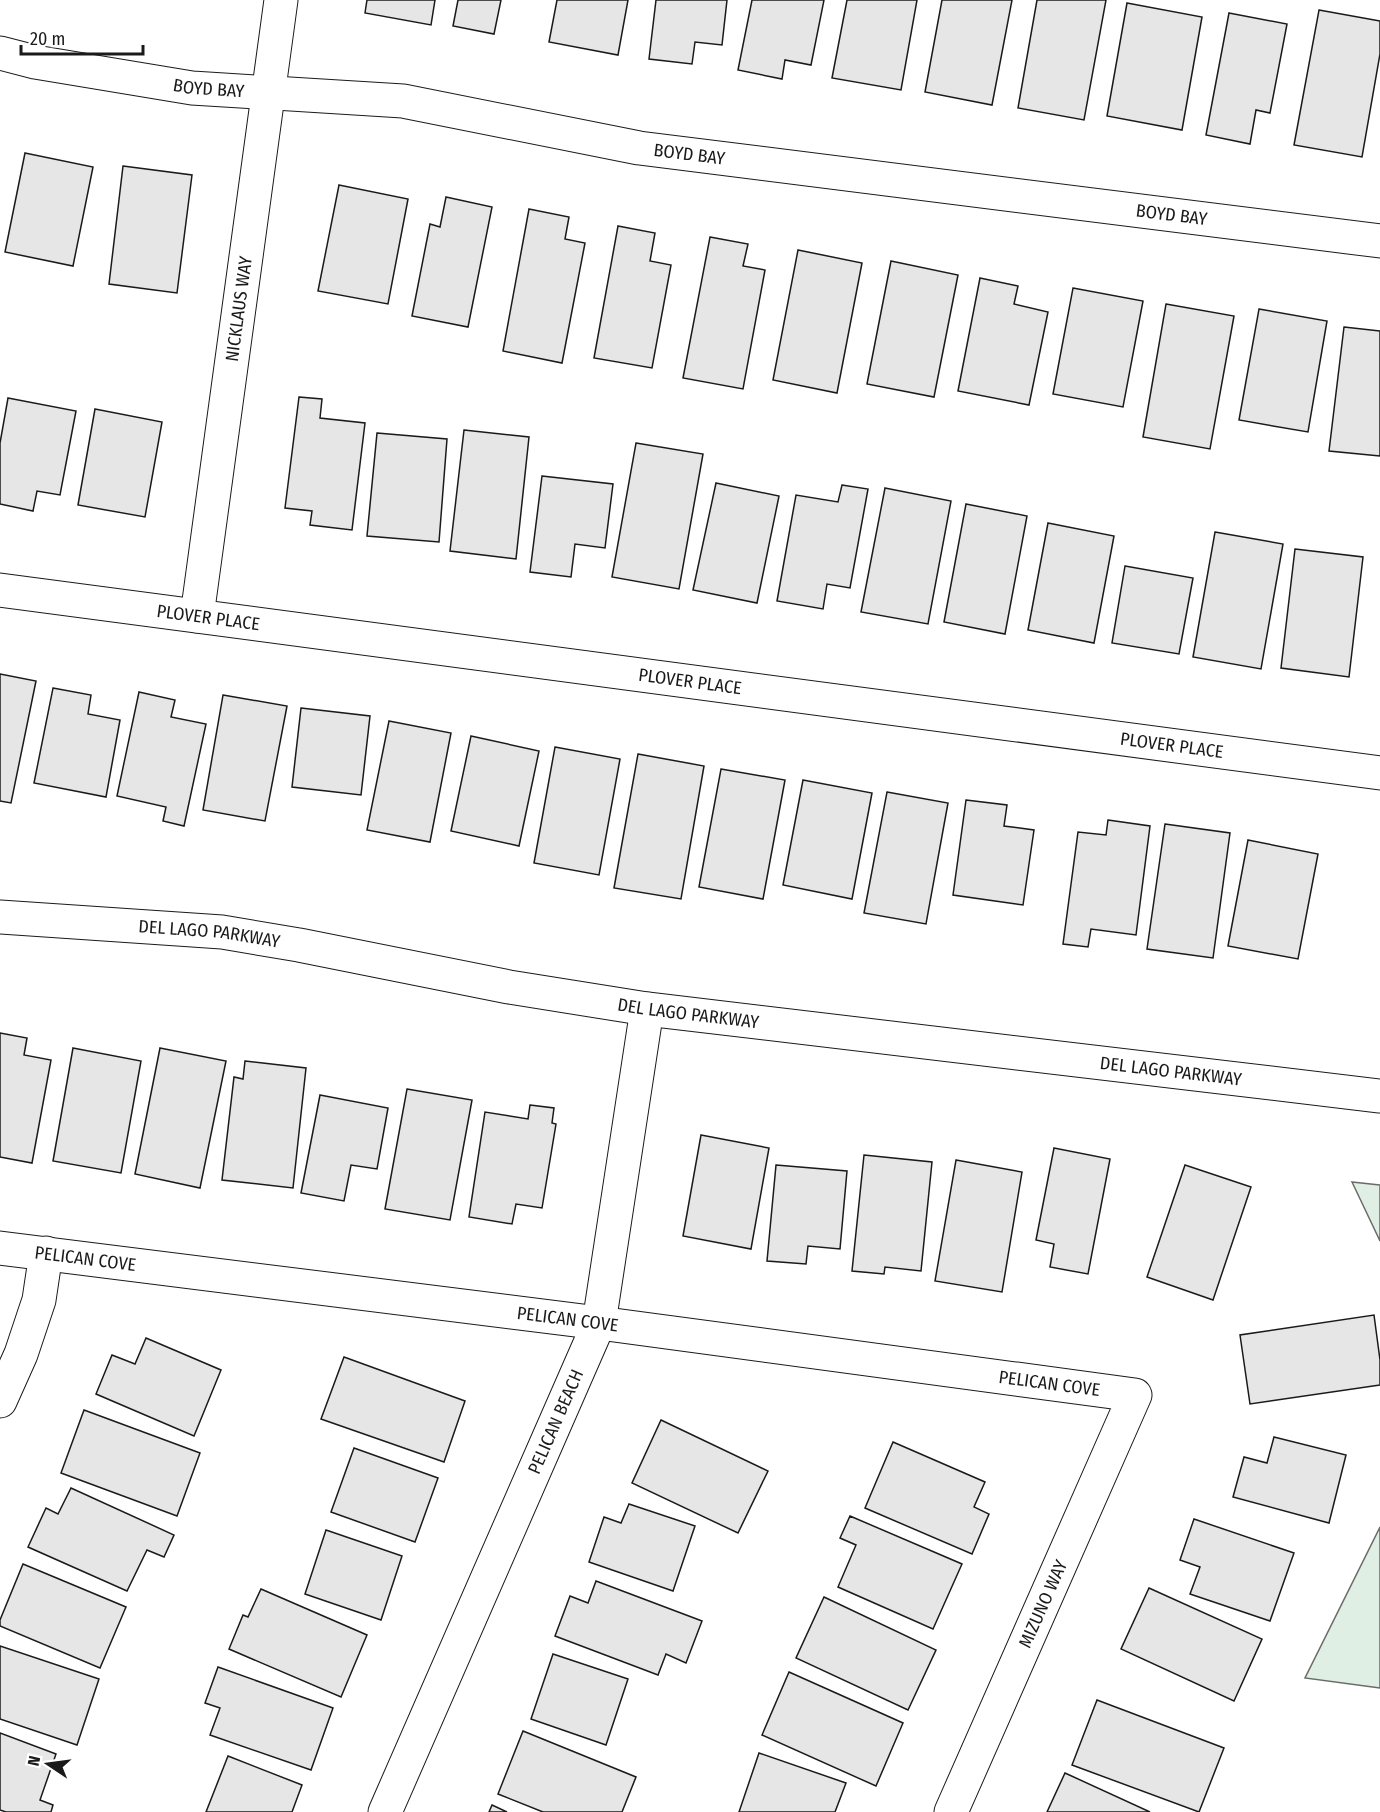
<svg xmlns="http://www.w3.org/2000/svg" width="1380" height="1812" viewBox="0 0 1380 1812" font-family="'Fira Sans Condensed',sans-serif">
<style>
.green{fill:#e0efe3;stroke:#6a6a6a;stroke-width:1.5}
.building{fill:#e6e6e6;stroke:#1a1a1a;stroke-width:1.5}
.lines{fill:none;stroke-linecap:round;stroke-linejoin:round}
.street-casing{stroke:#1a1a1a;stroke-width:35}
.secondary-casing{stroke:#1a1a1a;stroke-width:35}
.street{stroke:#fff;stroke-width:33}
.secondary{stroke:#fff;stroke-width:33}
.labels{text-anchor:middle;dominant-baseline:central;stroke-width:4.5;stroke-linejoin:round;paint-order:stroke}
.street-label{font-size:18px;fill:#1a1a1a;stroke:#fff}
</style>
<rect width="100%" height="100%" fill="#fff"/>
<g class="green">
<path d="M1352,1182L1380,1185V1241Z"/>
<path d="M1380,1527V1688L1305,1678Z"/>
</g>
<g class="building">
<path d="M367,0H435L431,25L365,13Z"/>
<path d="M458,0H501L494,34L453,26Z"/>
<path d="M557,0H628L618,55L549,42Z"/>
<path d="M656,0H727L722,45L695,42L692,64L649,59Z"/>
<path d="M752,0H824L811,65L785,60L782,79L738,70Z"/>
<path d="M847,0H917L901,90L832,78Z"/>
<path d="M942,0H1012L992,105L925,92Z"/>
<path d="M1037,0H1106L1084,120L1018,108Z"/>
<path d="M1127,3L1202,17L1182,130L1107,116Z"/>
<path d="M1319,10L1380,21V54L1362,157L1294,145Z"/>
<path d="M1229,13L1287,24L1270,113L1256,110L1250,144L1206,135Z"/>
<path d="M25,153L93,167L73,266L5,252Z"/>
<path d="M123,166L192,175L177,293L109,284Z"/>
<path d="M339,185L408,199L388,304L318,291Z"/>
<path d="M446,197L492,207L468,327L412,316L430,224L440,227Z"/>
<path d="M529,209L569,217L565,239L585,243L562,363L503,351Z"/>
<path d="M618,226L655,233L650,261L671,265L652,368L594,358Z"/>
<path d="M710,237L748,244L743,266L765,270L743,389L683,378Z"/>
<path d="M798,250L862,263L837,393L773,380Z"/>
<path d="M891,261L958,275L934,397L867,384Z"/>
<path d="M980,278L1018,286L1014,304L1048,312L1029,405L958,391Z"/>
<path d="M1073,288L1143,301L1123,407L1053,394Z"/>
<path d="M1166,304L1234,316L1210,449L1143,437Z"/>
<path d="M1259,309L1327,321L1308,432L1239,420Z"/>
<path d="M1344,327L1380,331V456L1329,451Z"/>
<path d="M299,397L322,399L320,418L365,423L352,530L310,525L312,511L285,508Z"/>
<path d="M8,398L76,411L60,495L37,491L33,511L0,504V443Z"/>
<path d="M95,409L162,422L145,517L78,505Z"/>
<path d="M464,430L529,437L516,559L450,551Z"/>
<path d="M377,433L447,439L439,542L367,536Z"/>
<path d="M636,443L703,454L679,589L612,577Z"/>
<path d="M542,476L613,484L605,548L575,544L571,577L530,572Z"/>
<path d="M716,483L779,496L757,603L693,590Z"/>
<path d="M842,485L868,489L850,588L827,584L823,609L777,601L796,495L838,502Z"/>
<path d="M885,488L951,501L928,624L861,612Z"/>
<path d="M966,504L1027,516L1005,634L944,622Z"/>
<path d="M1048,523L1114,536L1094,643L1028,630Z"/>
<path d="M1215,532L1283,544L1261,669L1193,657Z"/>
<path d="M1295,549L1363,557L1349,677L1281,668Z"/>
<path d="M1125,566L1193,578L1179,654L1112,643Z"/>
<path d="M0,674L36,681L11,803L0,801Z"/>
<path d="M53,688L91,695L88,714L120,720L106,797L34,783Z"/>
<path d="M139,692L175,700L171,717L206,724L184,826L163,821L166,807L117,796Z"/>
<path d="M223,695L287,706L265,821L203,810Z"/>
<path d="M301,708L370,716L361,795L292,787Z"/>
<path d="M389,721L451,733L430,842L367,830Z"/>
<path d="M471,736L539,751L519,846L451,831Z"/>
<path d="M555,747L620,759L599,875L534,863Z"/>
<path d="M638,754L704,766L681,899L614,888Z"/>
<path d="M721,769L785,780L763,899L699,887Z"/>
<path d="M803,780L872,793L852,899L783,885Z"/>
<path d="M887,792L948,803L926,924L864,913Z"/>
<path d="M966,800L1007,805L1004,826L1034,830L1023,905L953,895Z"/>
<path d="M1108,820L1150,826L1136,935L1091,929L1088,947L1063,944L1078,832L1106,835Z"/>
<path d="M1165,824L1230,833L1213,958L1147,949Z"/>
<path d="M1248,840L1318,854L1298,959L1228,946Z"/>
<path d="M0,1033L27,1038L24,1055L51,1060L32,1163L0,1157Z"/>
<path d="M73,1048L141,1061L121,1173L53,1161Z"/>
<path d="M160,1048L226,1061L200,1188L135,1174Z"/>
<path d="M245,1061L306,1068L293,1188L222,1180L234,1077L243,1079Z"/>
<path d="M407,1089L472,1100L450,1220L385,1209Z"/>
<path d="M320,1095L388,1108L377,1169L351,1165L344,1201L301,1193Z"/>
<path d="M530,1105L554,1108L552,1123L556,1124L542,1208L516,1204L512,1224L469,1217L485,1112L528,1119Z"/>
<path d="M701,1135L769,1148L751,1249L683,1236Z"/>
<path d="M1054,1148L1110,1159L1088,1274L1050,1267L1054,1244L1036,1240Z"/>
<path d="M864,1155L932,1162L921,1271L885,1267L884,1274L852,1271Z"/>
<path d="M956,1160L1022,1172L1002,1292L935,1281Z"/>
<path d="M776,1165L847,1171L840,1249L808,1246L806,1264L767,1261Z"/>
<path d="M1185,1165L1251,1187L1213,1300L1147,1277Z"/>
<path d="M1374,1315L1380,1360V1385L1250,1404L1240,1335Z"/>
<path d="M146,1338L221,1370L194,1436L96,1394L112,1355L135,1364Z"/>
<path d="M344,1357L465,1401L444,1462L321,1419Z"/>
<path d="M84,1410L200,1453L177,1516L61,1473Z"/>
<path d="M661,1420L768,1471L738,1533L632,1483Z"/>
<path d="M1274,1437L1346,1455L1329,1523L1233,1497L1244,1457L1267,1463Z"/>
<path d="M893,1442L985,1482L974,1507L989,1514L972,1554L865,1508Z"/>
<path d="M354,1448L438,1478L415,1542L331,1512Z"/>
<path d="M71,1488L174,1535L164,1557L147,1550L127,1591L28,1547L46,1508L58,1514Z"/>
<path d="M629,1504L695,1526L673,1591L589,1562L604,1517L621,1523Z"/>
<path d="M850,1516L962,1564L933,1629L838,1587L856,1545L840,1538Z"/>
<path d="M1194,1519L1294,1553L1270,1621L1190,1594L1200,1567L1180,1560Z"/>
<path d="M326,1530L402,1556L381,1620L305,1594Z"/>
<path d="M23,1564L126,1607L100,1668L0,1626V1620Z"/>
<path d="M596,1581L702,1621L686,1663L666,1654L658,1675L555,1636L570,1596L588,1603Z"/>
<path d="M1149,1588L1262,1639L1234,1701L1121,1649Z"/>
<path d="M261,1589L367,1635L341,1697L229,1649L243,1615L248,1617Z"/>
<path d="M824,1597L936,1650L908,1710L796,1658Z"/>
<path d="M0,1646L99,1679L77,1745L0,1719Z"/>
<path d="M553,1654L628,1679L606,1745L531,1719Z"/>
<path d="M218,1667L333,1708L311,1770L210,1735L220,1708L205,1703Z"/>
<path d="M789,1672L903,1723L876,1786L762,1735Z"/>
<path d="M1097,1700L1224,1748L1199,1812L1072,1765Z"/>
<path d="M523,1731L636,1777L622,1812H543L498,1794Z"/>
<path d="M0,1733L56,1754L40,1800L53,1805L51,1812H6L0,1810Z"/>
<path d="M759,1753L846,1783L835,1812H739Z"/>
<path d="M228,1756L302,1785L292,1812H206Z"/>
<path d="M1065,1773L1150,1812H1047Z"/>
<path d="M492,1805L507,1812H489Z"/>
</g>
<g class="lines">
<g class="street-casing">
<g id="street">
<path id="s1" d="M0,53L35,62L192,88L403,101L639,148L1380,241"/>
<path id="s2" d="M0,590L1380,773"/>
<path id="s3" d="M197,616L281,0"/>
<path id="s4" d="M0,1248L599,1323L1135,1395L951,1812"/>
<path d="M0,1401L21,1354L39,1300L46,1253"/>
<path id="s5" d="M385,1812L599,1323L647,1009"/>
</g>
</g>
<g class="secondary-casing">
<g id="secondary">
<path id="s6" d="M0,917L222,932L299,945L509,987L647,1009L1380,1096"/>
</g>
</g>
<use href="#street" class="street"/>
<use href="#secondary" class="secondary"/>
</g>
<g class="labels">
<g class="street-label">
<text stroke="none"><textPath href="#s1" startOffset="212">BOYD BAY</textPath></text>
<text stroke="none"><textPath href="#s1" startOffset="698">BOYD BAY</textPath></text>
<text stroke="none"><textPath href="#s1" startOffset="1184">BOYD BAY</textPath></text>
<text stroke="none"><textPath href="#s3" startOffset="310">NICKLAUS WAY</textPath></text>
<text stroke="none"><textPath href="#s2" startOffset="210">PLOVER PLACE</textPath></text>
<text stroke="none"><textPath href="#s2" startOffset="696">PLOVER PLACE</textPath></text>
<text stroke="none"><textPath href="#s2" startOffset="1182">PLOVER PLACE</textPath></text>
<text stroke="none"><textPath href="#s6" startOffset="210">DEL LAGO PARKWAY</textPath></text>
<text stroke="none"><textPath href="#s6" startOffset="696">DEL LAGO PARKWAY</textPath></text>
<text stroke="none"><textPath href="#s6" startOffset="1182">DEL LAGO PARKWAY</textPath></text>
<text stroke="none"><textPath href="#s4" startOffset="86">PELICAN COVE</textPath></text>
<text stroke="none"><textPath href="#s4" startOffset="572">PELICAN COVE</textPath></text>
<text stroke="none"><textPath href="#s4" startOffset="1058">PELICAN COVE</textPath></text>
<text stroke="none"><textPath href="#s5" startOffset="426">PELICAN BEACH</textPath></text>
<text transform="translate(1043 1604) rotate(-66)">MIZUNO WAY</text>
</g>
</g>
<g transform="translate(48 1764) rotate(283)" stroke="#ffffff" stroke-width="4.5" paint-order="stroke">
<path d="M0-4.5L10 22L0 15L-10 22Z" fill="#1a1a1a"/>
<text y="-9" font-size="16" font-weight="bold" text-anchor="middle" fill="#1a1a1a">N</text>
</g>
<path d="M21 45v9h122v-9" fill="none" stroke="#1a1a1a" stroke-width="3"/>
<text x="30" y="45" font-size="18" fill="#1a1a1a" stroke="#ffffff" stroke-width="4.5" paint-order="stroke">20 m</text>
</svg>
